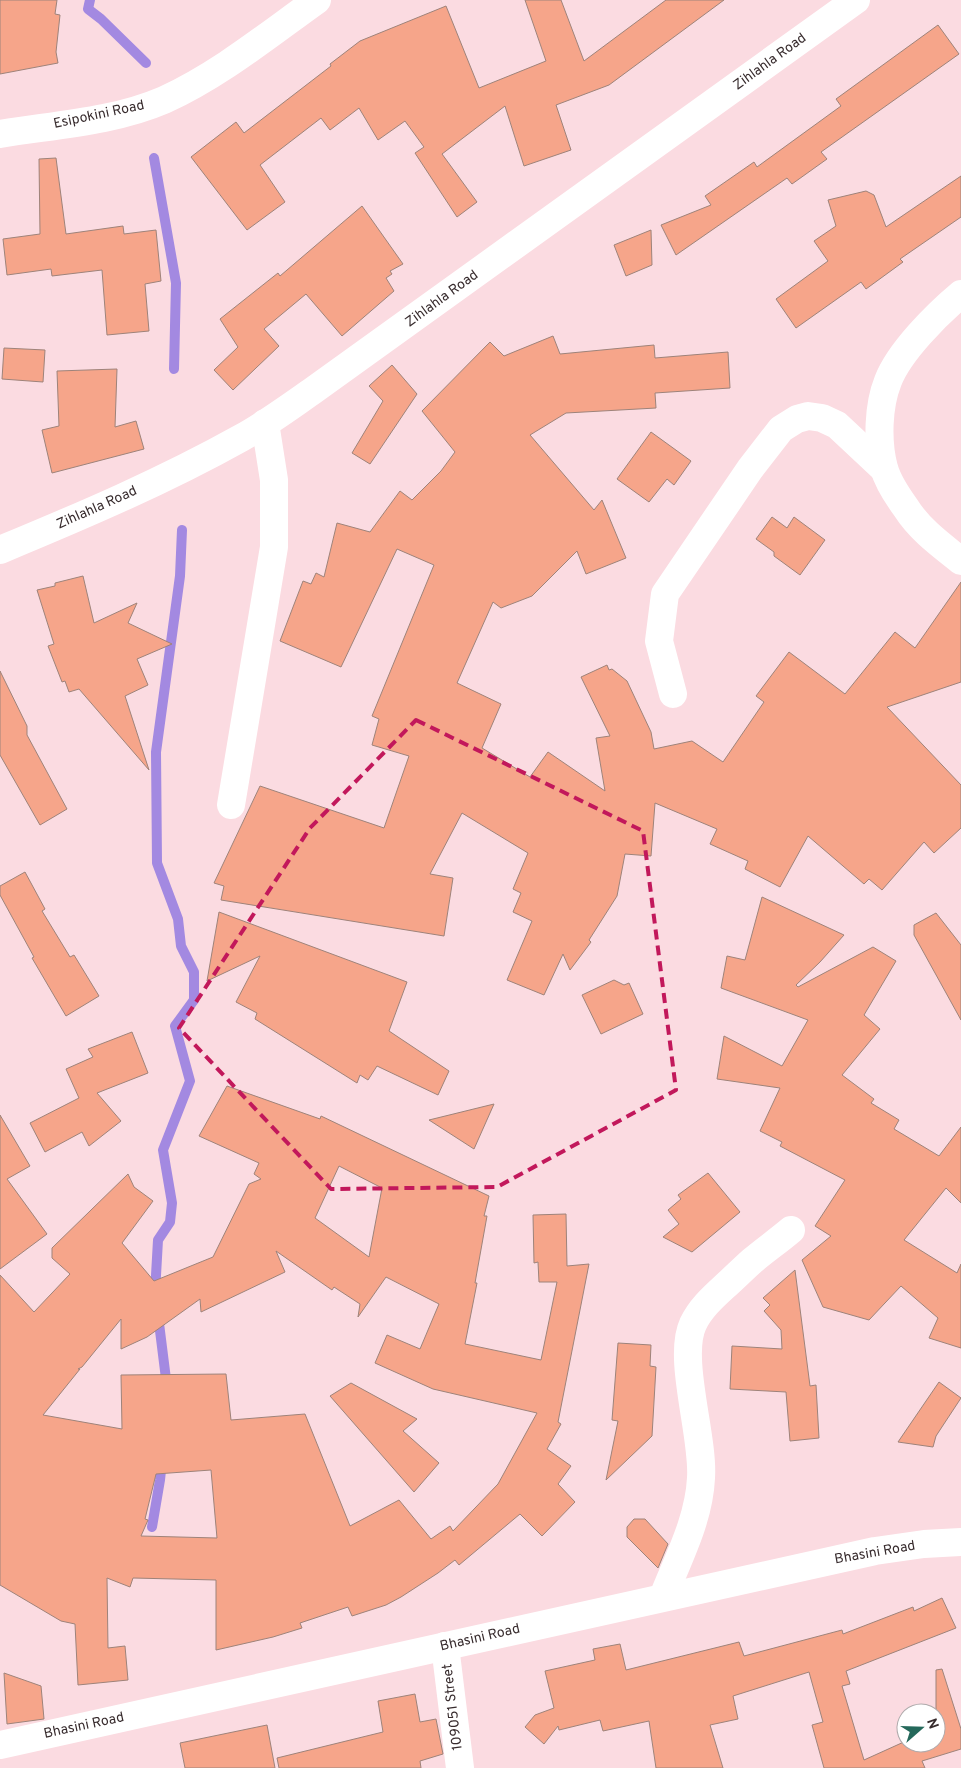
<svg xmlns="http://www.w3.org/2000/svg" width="961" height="1768" viewBox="0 0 961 1768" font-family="Overpass,sans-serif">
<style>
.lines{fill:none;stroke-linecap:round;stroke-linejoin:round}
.stream{stroke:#a389e1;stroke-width:10}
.building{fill:#f6a58a;stroke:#9e837a;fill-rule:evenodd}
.minor{stroke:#fff;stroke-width:28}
.marked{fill:none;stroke:#c2185b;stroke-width:4;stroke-dasharray:10 6;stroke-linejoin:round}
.labels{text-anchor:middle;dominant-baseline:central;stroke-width:4.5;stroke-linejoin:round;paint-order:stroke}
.street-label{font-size:14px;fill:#372b2d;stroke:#fff}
</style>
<rect width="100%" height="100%" fill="#fbdbe1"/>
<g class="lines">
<g class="stream">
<path d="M90,0L88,9L101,19L146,63"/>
<path d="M154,158L176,283L174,369"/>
<path d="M155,1293L158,1240L170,1222L172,1203L163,1150L190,1081L175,1026L194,1000V972L181,946L178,919L157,863L156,752L180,576L182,530"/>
<path d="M158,1315L167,1387"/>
<path d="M152,1527L160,1480L162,1461"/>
</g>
</g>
<g class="building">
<path d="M0,0H57L55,14L60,15L56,52L58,63L0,74Z"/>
<path d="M525,0H561L584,61L666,0H724L609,85L556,105L571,150L524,166L505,106L442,154L477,202L457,217L415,153L424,147L405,121L378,140L359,108L330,130L321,118L260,165L285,202L247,230L191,157L236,122L244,133L331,66L330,64L360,41L446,6L479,88L546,61Z"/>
<path d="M938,25L959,54L821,152L827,159L792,184L787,178L676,255L661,225L711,205L705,196L754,162L757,167L841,106L836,99Z"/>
<path d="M56,158L66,234L123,226L124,234L156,230L161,281L145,284L149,331L107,335L102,270L52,276L51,269L7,275L3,239L40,234L39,159Z"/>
<path d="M961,176V217L900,259L903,262L866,289L861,282L796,328L776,299L828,261L814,241L836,226L828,200L866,191L874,195L886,227Z"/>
<path d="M362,206L403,264L390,271L392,274L386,278L394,291L342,336L306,294L264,329L279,346L233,390L214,370L238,347L220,319L278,273L280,276Z"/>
<path d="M651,230L652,265L626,276L614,245Z"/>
<path d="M553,336L560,354L654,345L655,358L728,352L730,388L655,393L656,408L566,413L530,435L594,510L602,500L626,558L586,574L577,551L532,596L501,608L493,602L457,683L501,704L482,748L530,777L548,752L605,791L596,738L610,736L581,677L607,665L609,670L612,669L627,681L651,732L654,749L692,741L723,762L764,702L756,696L789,652L845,694L895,632L915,648L961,582V682L887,707L961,785V828L934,853L924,842L882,890L869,879L864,884L808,836L780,887L745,869L748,861L710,844L717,829L655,803L651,856L625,854L617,896L589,940L591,942L570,970L563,954L544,995L507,980L532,921L513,912L521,893L513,889L528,853L462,813L430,874L453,878L444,936L221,900L224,886L214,883L260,786L384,828L409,756L372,745L379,719L372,716L434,565L397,549L341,667L280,641L303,581L311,584L316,573L324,577L337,523L370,532L400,491L412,500L441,471L455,452L422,411L490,342L504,356Z"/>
<path d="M4,348L45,350L43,382L2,379Z"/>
<path d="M392,365L417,394L370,464L352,453L383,401L369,386Z"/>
<path d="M117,369L115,427L136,421L144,449L52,473L42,430L59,426L57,371Z"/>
<path d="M651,432L691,461L674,485L667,479L649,502L617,479Z"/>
<path d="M772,517L787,528L794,517L825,540L800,575L774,556V552L756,539Z"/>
<path d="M83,576L94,623L137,603L128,623L172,644L137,659L148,685L125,696L149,770L79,689L69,692L65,681L62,682L48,646L54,644L37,590L55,586V583Z"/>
<path d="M0,671L27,726V735L67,809L40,825L0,755Z"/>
<path d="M25,872L45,909L42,911L70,957L74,955L99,996L66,1016L32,958L34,957L0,895V886Z"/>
<path d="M762,897L844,935L820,962L796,985L798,987L873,947L896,961L864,1015L880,1029L842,1075L874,1099L871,1103L899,1120L894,1129L939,1156L961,1127V1203L946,1188L904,1240L957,1273L961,1264V1348L929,1338L938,1318L901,1286L869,1320L823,1307L802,1260L831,1236L815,1226L845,1180L780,1146L782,1142L760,1131L780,1088L717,1079L724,1036L782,1066L808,1020L721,988L727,956L745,960Z"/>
<path d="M219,912L407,982L389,1031L449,1071L438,1095L377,1066L368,1080L360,1075L357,1083L255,1019L257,1013L236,1002L260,956L207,981Z"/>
<path d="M936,913L961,945V1020L914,935V925Z"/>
<path d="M614,980L624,985L629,983L643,1014L601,1034L582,995Z"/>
<path d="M132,1032L148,1073L97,1093L121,1121L89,1146L82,1132L45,1152L30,1123L79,1098L66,1069L93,1057L88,1049Z"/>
<path d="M227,1086L320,1119L321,1116L489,1196L484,1216H487L475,1283H477L465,1344L541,1360L557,1282H539L538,1262L534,1263L533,1215L566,1214L567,1266L589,1264L558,1422L561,1424L547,1449L571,1466L558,1484L575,1502L542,1536L520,1514L459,1565L455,1560L438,1573L401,1597L386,1605L352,1616L348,1607L300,1623L302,1628L273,1637L216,1650V1580L133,1578L130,1587L107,1578L108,1648L125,1646L128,1680L78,1685L75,1624L61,1621L0,1585V1275L34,1312L70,1274L52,1258V1248L128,1174L134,1187L153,1201L122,1243L154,1281L213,1257L249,1184L261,1179L254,1174L259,1163L199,1136ZM339,1166L382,1188L369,1257L315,1218ZM276,1251L332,1290L334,1287L360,1304L358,1317L386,1277L439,1304L420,1349L387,1335L375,1363L433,1389L537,1413L498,1484L453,1531L450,1526L431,1539L399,1500L350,1526L305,1414L231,1420L226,1374L121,1375L122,1429L43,1415L80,1369H78L82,1367L121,1319V1349L147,1337L200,1299L201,1312L285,1272ZM211,1470L217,1538L141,1536L148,1520L145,1519L156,1474Z"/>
<path d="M494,1104L474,1149L429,1120Z"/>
<path d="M0,1115L30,1166L7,1179L47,1234L0,1269Z"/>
<path d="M708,1173L740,1212L692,1252L663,1237L679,1224L668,1210L681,1199L678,1195Z"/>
<path d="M795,1270L810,1386L816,1385L819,1438L790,1441L786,1392L730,1389L732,1346L782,1349L781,1330L764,1311L770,1305L763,1298Z"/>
<path d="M618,1343L651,1345L650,1366L656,1367L652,1436L606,1480L618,1421L612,1420Z"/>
<path d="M939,1382L961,1398L936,1436L933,1447L898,1442Z"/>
<path d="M351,1383L417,1419L403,1431L439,1463L414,1492L330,1396Z"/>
<path d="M634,1519H645L668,1544L658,1568L627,1537V1527Z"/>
<path d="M942,1598L956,1628L846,1671L850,1684L842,1686L864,1760L906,1741V1743H936V1670L942,1669L961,1729V1749L922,1761L925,1768H824L812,1725L823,1722L809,1672L733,1696L738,1719L710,1725L723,1768H656L649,1721L603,1731L600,1720L559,1730L558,1726L544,1744L525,1727L535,1715L554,1708L545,1671L595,1660L593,1649L620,1644L626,1670L739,1642L744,1656L842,1630L843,1634L913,1607L914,1611Z"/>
<path d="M4,1673L41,1686L44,1719L7,1724Z"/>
<path d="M415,1694L420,1722L436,1719L443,1754L420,1761L421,1768H279L277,1758L383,1732L378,1701Z"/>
<path d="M267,1725L275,1768H185L180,1743Z"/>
</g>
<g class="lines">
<g class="minor">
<path d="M0,134C54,125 113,122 164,100C219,75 268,35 317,0"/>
<path d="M961,294C937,314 899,352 888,381C878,406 877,442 884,468C888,482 898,497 906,508C920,530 941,545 961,561"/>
<path d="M0,550C82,516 164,481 241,438C265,425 288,408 311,392L856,0"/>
<path d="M673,694L659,641L665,594L750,469L781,429L797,419L808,416L822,418L837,425L884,469"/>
<path d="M231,805L274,547V480L265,423"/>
<path d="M663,1597C678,1559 699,1520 701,1478C704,1437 677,1358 693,1324C700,1309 712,1298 724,1287C734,1278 743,1269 752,1261C765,1250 778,1241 791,1230"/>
<path d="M445,1646L460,1768"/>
<path d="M0,1745L875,1551L924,1544L961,1542"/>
</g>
</g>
<path class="marked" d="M416,720L643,831L676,1090L497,1187L331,1189L179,1028L310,828Z"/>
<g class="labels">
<g class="street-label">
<text transform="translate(770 62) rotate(-36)">Zihlahla Road</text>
<text transform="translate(99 115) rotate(-12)">Esipokini Road</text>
<text transform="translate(442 299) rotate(-36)">Zihlahla Road</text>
<text transform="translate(97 508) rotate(-24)">Zihlahla Road</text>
<text transform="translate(875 1553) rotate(-10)">Bhasini Road</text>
<text transform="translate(480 1638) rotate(-13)">Bhasini Road</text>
<text transform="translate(453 1707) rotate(-97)">109051 Street</text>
<text transform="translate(84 1726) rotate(-12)">Bhasini Road</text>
</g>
</g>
<g transform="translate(921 1728) rotate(70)"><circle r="24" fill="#ffffff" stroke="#afaaab"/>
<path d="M0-4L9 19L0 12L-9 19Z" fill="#25695b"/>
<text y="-8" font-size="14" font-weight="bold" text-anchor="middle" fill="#372b2d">N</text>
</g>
</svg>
